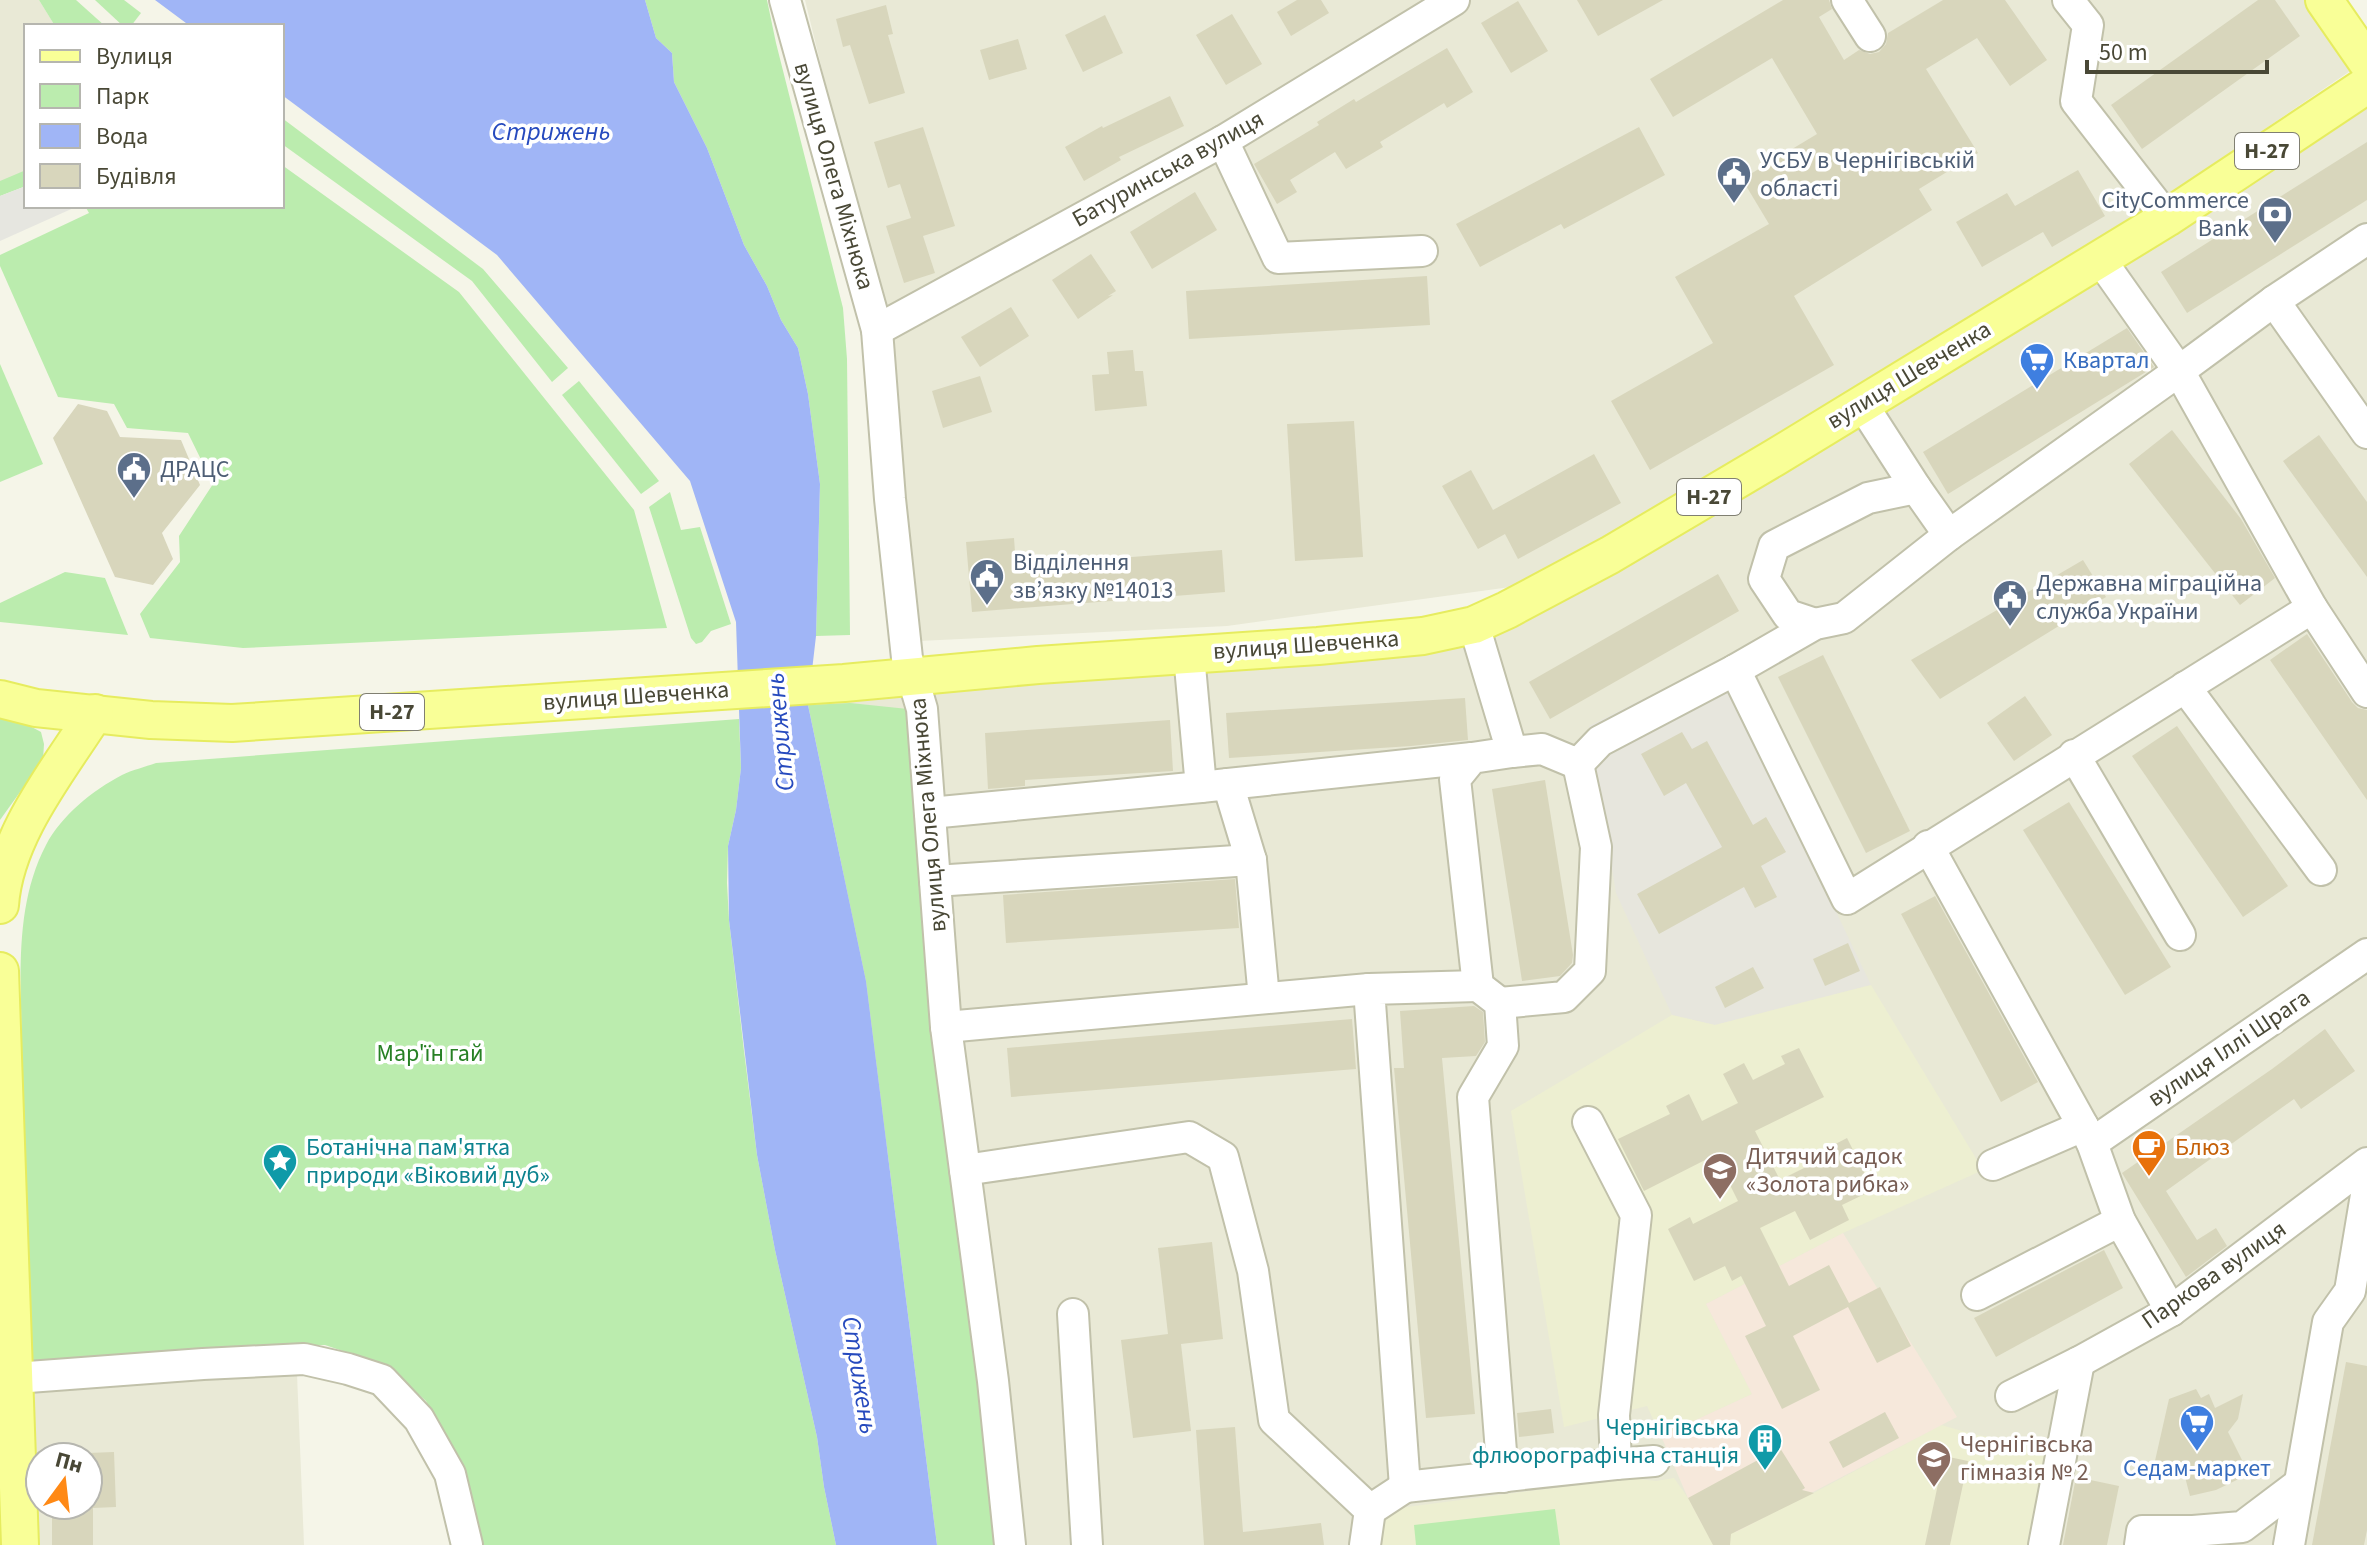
<svg xmlns="http://www.w3.org/2000/svg" width="2367" height="1545" viewBox="0 0 2367 1545" font-family="'Source Sans 3',sans-serif">
<style>
.residential{fill:#e9e9d6;fill-rule:evenodd}
.industrial{fill:#e7e6dd}
.education{fill:#edefd1}
.medical{fill:#f6e8db}
.green{fill:#bbecae}
.parking{fill:#e6e6e0}
.water{fill:#a0b5f6}
.building{fill:#d8d6bc}
.lines{fill:none;stroke-linecap:round;stroke-linejoin:round}
.minor-casing{stroke:#c1c1aa;stroke-width:34}
.major-casing{stroke:#e6ec5f;stroke-width:40}
.minor{stroke:#fff;stroke-width:30}
.major{stroke:#f9ff97;stroke-width:36}
.labels{text-anchor:middle;dominant-baseline:central;stroke-width:7;stroke-linejoin:round;paint-order:stroke}
.shield{fill:#fff;stroke:#807f72;stroke-width:2}
.shield-label{font-size:22px;font-weight:bold;fill:#494836}
.service-label{font-size:24px;fill:#4e5e75;stroke:#fff;text-anchor:start}
.street-label{font-size:24px;fill:#494836;stroke:#fff}
.shop-label{font-size:24px;fill:#366cbe;stroke:#fff;text-anchor:start}
.park-label{font-size:24px;fill:#278024;stroke:#fff}
.culture-label{font-size:24px;fill:#0d838f;stroke:#fff;text-anchor:start}
.food-label{font-size:24px;fill:#c56008;stroke:#fff;text-anchor:start}
.education-label{font-size:24px;fill:#785e54;stroke:#fff;text-anchor:start}
.water-label{font-size:26px;font-style:italic;fill:#264abe;stroke:#fff}
</style>
<rect width="100%" height="100%" fill="#f5f5e8"/>
<g class="residential">
<path d="M0,0H39L55,26H26V172L0,183Z"/>
<path d="M805,0H2305L2353,69L1997,311L1525,585L1227,626L919,641L850,184Z"/>
<path d="M2367,99V1545H950L818,715L816,682L1457,633L1648,546L1746,496Z"/>
<path d="M297,1374L304,1545H28L23,1386ZM40,1457H88V1505H40Z"/>
</g>
<path class="industrial" d="M1717,662L1871,985L1715,1025L1672,1015L1616,893L1589,726Z"/>
<g class="education">
<path d="M1871,985L1983,1170L1843,1233L1706,1304L1752,1394L1661,1436L1647,1406L1564,1427L1511,1111L1672,1015L1715,1025Z"/>
<path d="M1941,1425L1977,1435L2055,1446L2035,1545H1382L1377,1513L1407,1507L1630,1478L1656,1481L1674,1478L1688,1498L1810,1495Z"/>
</g>
<path class="medical" d="M1843,1233L1957,1417L1736,1532L1702,1524L1688,1498L1661,1436L1752,1394L1706,1304Z"/>
<g class="green">
<path d="M39,0H76L105,26H55Z"/>
<path d="M95,0H124L141,13L131,26H123Z"/>
<path d="M645,0H767L776,43L843,308L847,359L850,635L816,636L820,484L808,394L798,348L781,320L767,286L744,245L707,148L674,82L672,53L656,38Z"/>
<path d="M282,118L483,269L568,368L552,382L472,281L282,144Z"/>
<path d="M282,165L459,292L634,510L667,628L243,648L150,638L140,614L180,562L179,536L213,484L188,433L127,428L114,404L58,397L0,266V255L89,213L85,206H282Z"/>
<path d="M26,170V186L0,196V181Z"/>
<path d="M0,364L43,464L0,482Z"/>
<path d="M579,381L659,481L641,494L562,395Z"/>
<path d="M670,492L681,530L700,527L731,624L711,631L702,642L696,644L691,638L649,507Z"/>
<path d="M65,572L105,578L128,635L0,622V603Z"/>
<path d="M850,703L908,709L936,1047L989,1459L998,1545H937L866,981L808,705Z"/>
<path d="M0,717L28,725L41,732L44,744L43,760L0,820Z"/>
<path d="M739,719L741,768L736,810L728,846L727,883L729,920L744,1051L757,1155L775,1250L817,1437L824,1487L836,1545H479L460,1471L426,1401L387,1366L325,1345L238,1347L31,1371C26,1267 23,1164 22,1060C22,989 12,910 46,845C61,816 93,790 122,775C132,770 145,767 156,763Z"/>
<path d="M1555,1509L1560,1545H1416L1414,1525Z"/>
</g>
<path class="parking" d="M26,186V206H78L0,241V196Z"/>
<path class="water" d="M155,0H645L656,38L672,53L674,82L707,148L744,245L767,286L781,320L798,348L808,394L820,484L816,636L808,705L866,981L937,1545H836L824,1487L817,1437L775,1250L757,1155L729,920L728,846L736,810L741,768L736,622L690,481L497,255L282,95V26H190Z"/>
<g class="building">
<path d="M1297,0H1321L1329,13L1291,36L1277,12Z"/>
<path d="M1577,0H1663L1598,36Z"/>
<path d="M1783,0H1829L1832,9L1819,17L1844,60L1859,50L1870,54L1879,52L1886,44L1888,33L1943,0H2005L2047,60L2010,86L1977,38L1926,69L1978,153L1919,189L1932,210L1794,296L1834,365L1650,470L1611,401L1713,343L1675,277L1769,224L1742,179L1817,134L1772,58L1673,117L1650,79Z"/>
<path d="M2258,0H2275L2300,36L2142,149L2111,105Z"/>
<path d="M1518,1L1548,51L1511,73L1481,23Z"/>
<path d="M886,5L893,34L888,35L905,93L869,104L850,45L843,47L836,19Z"/>
<path d="M1232,14L1262,64L1226,85L1196,35Z"/>
<path d="M1105,15L1123,53L1083,72L1065,35Z"/>
<path d="M1018,39L1027,69L989,80L980,50Z"/>
<path d="M1447,48L1473,92L1447,108L1444,103L1380,142L1383,147L1346,169L1335,152L1290,180L1297,192L1277,204L1254,164L1319,125L1317,122L1354,99L1356,102Z"/>
<path d="M1170,96L1184,126L1119,157L1121,160L1084,181L1065,147L1102,126L1103,128Z"/>
<path d="M923,127L955,226L923,236L935,273L904,283L886,226L911,218L900,184L888,188L874,142Z"/>
<path d="M1639,127L1665,175L1564,229L1561,224L1480,267L1456,224Z"/>
<path d="M2367,142V200L2187,313L2161,272Z"/>
<path d="M2078,170L2105,216L2052,247L2043,232L1982,267L1956,222L2007,193L2015,206Z"/>
<path d="M1195,192L1217,230L1152,269L1130,232Z"/>
<path d="M1091,254L1116,291L1108,296L1113,295L1078,319L1052,280Z"/>
<path d="M1427,276L1430,325L1189,339L1186,291Z"/>
<path d="M1011,307L1029,336L980,367L961,337Z"/>
<path d="M2127,328L2154,367L1948,494L1923,452Z"/>
<path d="M1133,350L1135,371H1143L1147,406L1095,411L1092,375L1109,374L1107,352Z"/>
<path d="M980,376L992,412L943,428L932,391Z"/>
<path d="M78,404L107,411L120,437L181,440L200,485L162,533L173,559L153,585L115,577L53,438Z"/>
<path d="M1354,421L1363,557L1295,561L1287,424Z"/>
<path d="M2172,430L2241,519L2275,578L2240,605L2129,464Z"/>
<path d="M2319,435L2367,502V577L2283,461Z"/>
<path d="M1594,454L1621,503L1518,559L1505,534L1478,549L1442,486L1471,470L1493,510Z"/>
<path d="M1014,538L1016,566L1222,550L1225,592L972,612L966,542Z"/>
<path d="M2083,560L2106,597L1940,699L1911,660Z"/>
<path d="M1718,574L1739,611L1550,719L1529,682Z"/>
<path d="M2307,634L2352,702L2358,708L2367,710V800L2270,660Z"/>
<path d="M1823,655L1910,831L1866,853L1778,677Z"/>
<path d="M2025,696L2052,735L2014,761L1987,723Z"/>
<path d="M1465,698L1468,740L1411,746L1229,758L1226,713Z"/>
<path d="M1170,720L1173,771L1025,780V786L988,789L985,733Z"/>
<path d="M2177,726L2288,886L2243,917L2132,756Z"/>
<path d="M1682,732L1692,749L1707,741L1753,825L1766,817L1786,852L1761,866L1777,897L1755,908L1744,887L1659,934L1637,894L1722,847L1686,783L1664,796L1641,754Z"/>
<path d="M1545,780L1573,955L1572,963L1560,976L1522,981L1492,789Z"/>
<path d="M2069,802L2171,967L2125,995L2023,830Z"/>
<path d="M1235,879L1239,928L1006,943L1003,895Z"/>
<path d="M1935,896L2038,1082L2001,1102L1901,914Z"/>
<path d="M1848,943L1860,971L1825,986L1813,959Z"/>
<path d="M1753,967L1764,988L1725,1008L1715,987Z"/>
<path d="M1474,1006L1483,1012L1485,1042L1476,1056L1442,1058L1475,1414L1426,1418L1394,1068H1404L1400,1011Z"/>
<path d="M1352,1019L1356,1069L1011,1097L1007,1048Z"/>
<path d="M2325,1029L2355,1071L2301,1109L2294,1099L2166,1191L2197,1240L2216,1228L2227,1246L2186,1277L2122,1173L2272,1069Z"/>
<path d="M1799,1048L1824,1097L1755,1131L1780,1180L1826,1157L1822,1151L1847,1138L1873,1190L1842,1205L1849,1220L1810,1240L1795,1211L1760,1228L1789,1286L1829,1265L1849,1303L1880,1287L1911,1346L1877,1363L1848,1307L1793,1336L1820,1390L1782,1409L1745,1336L1766,1326L1741,1276L1732,1281L1725,1266L1694,1281L1668,1229L1690,1217L1693,1224L1738,1201L1715,1155L1644,1191L1618,1139L1670,1114L1666,1106L1689,1094L1702,1121L1738,1103L1723,1074L1744,1063L1753,1080L1785,1064L1781,1056Z"/>
<path d="M1212,1242L1223,1339L1181,1344L1191,1431L1133,1438L1121,1340L1168,1334L1158,1248Z"/>
<path d="M2104,1250L2123,1288L1996,1357L1974,1318Z"/>
<path d="M2346,1362L2367,1366V1530L2364,1545H2312Z"/>
<path d="M2196,1389L2201,1398L2209,1394L2215,1408L2243,1394L2238,1419L2228,1432L2249,1474L2216,1490L2190,1496L2185,1477L2152,1474L2169,1399Z"/>
<path d="M1551,1409L1554,1433L1519,1437L1517,1413Z"/>
<path d="M1885,1412L1899,1438L1843,1468L1829,1442Z"/>
<path d="M1235,1427L1243,1532L1321,1523L1324,1545H1204L1196,1430Z"/>
<path d="M1780,1448L1805,1488L1802,1490L1814,1493L1731,1534L1730,1545H1713L1688,1498Z"/>
<path d="M114,1452L116,1507L93,1508V1545H52V1505H88V1453Z"/>
<path d="M1944,1456L1968,1461L1950,1545H1925Z"/>
<path d="M2076,1477L2119,1486L2107,1545H2063Z"/>
</g>
<g class="lines">
<g class="minor-casing">
<g id="minor">
<path d="M785,0L877,330L890,499L907,658L922,709L946,1027L993,1381L1010,1545"/>
<path d="M1847,0L1870,36"/>
<path d="M2068,0L2088,25L2076,101L2167,218"/>
<path d="M1223,141L1278,258L1422,251"/>
<path d="M2100,259L2179,371L2274,301L2367,239"/>
<path d="M2274,301L2367,433"/>
<path d="M877,330L1223,141L1454,0"/>
<path d="M1916,488L1949,535"/>
<path d="M1815,624L1788,615L1764,579L1774,546L1868,498L1916,488L1862,404"/>
<path d="M1474,625L1512,752L1472,758L1455,779L1478,986L1500,1003L1503,1046L1473,1097L1503,1477"/>
<path d="M1735,670L1847,899L2312,608"/>
<path d="M2185,687L2321,870"/>
<path d="M1512,752L1542,749L1578,764L1600,741L1735,670L1815,624L1844,618L1949,535L2179,371L2312,608L2367,692"/>
<path d="M2074,755L2180,935"/>
<path d="M1228,784L1472,758"/>
<path d="M930,813L1201,787L1189,655"/>
<path d="M1928,846L2083,1126L2092,1143L2120,1221L2171,1311"/>
<path d="M1251,860L1264,998"/>
<path d="M935,881L1251,860L1228,784L1201,787"/>
<path d="M1478,986L1369,989L1405,1487L1616,1464"/>
<path d="M1500,1003L1564,997L1590,971L1596,847L1578,764"/>
<path d="M946,1027L1369,989"/>
<path d="M1588,1122L1636,1215L1614,1415L1616,1464L1654,1461"/>
<path d="M2092,1143L2367,954"/>
<path d="M1993,1165L2083,1126"/>
<path d="M965,1170L1189,1137L1223,1157L1253,1271L1274,1420L1370,1510L1405,1487"/>
<path d="M1977,1295L2120,1221"/>
<path d="M1073,1314L1087,1545"/>
<path d="M15,1378L203,1364L304,1359L348,1369L382,1380L419,1419L450,1474L467,1545"/>
<path d="M2011,1396L2079,1362L2171,1311L2367,1163"/>
<path d="M1365,1545L1370,1510"/>
<path d="M2044,1545L2079,1362"/>
<path d="M2140,1545L2142,1531H2193L2242,1527L2299,1484"/>
<path d="M2289,1545L2328,1322L2350,1291L2367,1189"/>
</g>
</g>
<g class="major-casing">
<g id="major">
<path d="M2324,0L2367,62"/>
<path d="M0,699L36,708L151,720L232,723L844,683L1038,665L1318,646L1423,636L1474,625L1507,610L1610,555L1774,458L2167,218L2367,85"/>
<path d="M0,905C5,835 58,771 95,713"/>
<path d="M0,971L20,1545"/>
</g>
</g>
<use href="#minor" class="minor"/>
<use href="#major" class="major"/>
</g>
<defs>
<g id="civic-pin" transform="scale(1.8)"><path d="M0 17L-7.5 6A9.5 9.5 0 1 1 7.5 6Z" fill="#5c6f8a" stroke="#fff"/><path d="M-.6-6.5H3V-4.5H.6V-3L4-1V1h2V6H-6V1h2V-1L-.6-3ZM-1.2 2.5V6h2.4V2.5Z" fill="#fff"/></g>
<g id="bank-pin" transform="scale(1.8)"><path d="M0 17L-7.5 6A9.5 9.5 0 1 1 7.5 6Z" fill="#5c6f8a" stroke="#fff"/><path d="M-6-4H6V4H-6ZM0-2.3a2.3 2.3 0 1 0 0 4.6a2.3 2.3 0 1 0 0-4.6Z" fill="#fff"/></g>
<g id="supermarket-pin" transform="scale(1.8)"><path d="M0 17L-7.5 6A9.5 9.5 0 1 1 7.5 6Z" fill="#3f7fe0" stroke="#fff"/><path d="M-6-5.5h2.5l.6 2H6L4.5 2H-2.5L-4.4-4H-6ZM-1.5 3.2a1.3 1.3 0 1 0 .1 0ZM3 3.2a1.3 1.3 0 1 0 .1 0Z" fill="#fff"/></g>
<g id="cafe-pin" transform="scale(1.8)"><path d="M0 17L-7.5 6A9.5 9.5 0 1 1 7.5 6Z" fill="#e8710a" stroke="#fff"/><path d="M-5.5-4.5H6V0H3Q3 3.5 0 3.5H-2.5Q-5.5 3.5-5.5 0ZM3-3.2v2h1.7v-2ZM-6 4.5H4V6H-6Z" fill="#fff"/></g>
<g id="sight-pin" transform="scale(1.8)"><path d="M0 17L-7.5 6A9.5 9.5 0 1 1 7.5 6Z" fill="#0f9aa8" stroke="#fff"/><path d="M0-6L1.8-2.2L6-1.7L2.9 1.2L3.7 5.4L0 3.3L-3.7 5.4L-2.9 1.2L-6-1.7L-1.8-2.2Z" fill="#fff"/></g>
<g id="school-pin" transform="scale(1.8)"><path d="M0 17L-7.5 6A9.5 9.5 0 1 1 7.5 6Z" fill="#8d6e63" stroke="#fff"/><path d="M0-5L7-2L0 1L-7-2ZM-4 1L0 2.5L4 1V4Q0 6-4 4Z" fill="#fff"/></g>
<g id="building-pin" transform="scale(1.8)"><path d="M0 17L-7.5 6A9.5 9.5 0 1 1 7.5 6Z" fill="#0f9aa8" stroke="#fff"/><path d="M-4-6H4V6H1V3H-1V6H-4ZM-2.5-4.3h1.7v1.8h-1.7ZM.8-4.3h1.7v1.8H.8ZM-2.5-1h1.7V.8h-1.7ZM.8-1h1.7V.8H.8Z" fill="#fff"/></g>
</defs>
<g fill-rule="evenodd">
<use href="#civic-pin" x="1734" y="174"/>
<use href="#bank-pin" x="2275" y="214"/>
<use href="#supermarket-pin" x="2037" y="360"/>
<use href="#civic-pin" x="134" y="469"/>
<use href="#civic-pin" x="987" y="576"/>
<use href="#civic-pin" x="2010" y="597"/>
<use href="#cafe-pin" x="2149" y="1147"/>
<use href="#sight-pin" x="280" y="1161"/>
<use href="#school-pin" x="1720" y="1170"/>
<use href="#supermarket-pin" x="2197" y="1422"/>
<use href="#building-pin" x="1765" y="1441"/>
<use href="#school-pin" x="1934" y="1458"/>
</g>
<g class="labels">
<g class="shield">
<rect x="2235" y="133" width="64" height="36" rx="6"/>
<rect x="1677" y="479" width="64" height="36" rx="6"/>
<rect x="360" y="694" width="64" height="36" rx="6"/>
</g>
<g class="shield-label">
<text x="2267" y="151">Н-27</text>
<text x="1709" y="497">Н-27</text>
<text x="392" y="712">Н-27</text>
</g>
<g class="service-label">
<text x="1760" y="160">УСБУ в Чернігівській<tspan x="1760" dy="28">області</tspan></text>
<text x="2249" y="200" text-anchor="end">CityCommerce<tspan x="2249" dy="28">Bank</tspan></text>
<text x="160" y="469">ДРАЦС</text>
<text x="1013" y="562">Відділення<tspan x="1013" dy="28">зв’язку №14013</tspan></text>
<text x="2036" y="583">Державна міграційна<tspan x="2036" dy="28">служба України</tspan></text>
</g>
<g class="street-label">
<text transform="translate(1168 169) rotate(-29)">Батуринська вулиця</text>
<text transform="translate(834 176) rotate(74)">вулиця Олега Міхнюка</text>
<text transform="translate(1909 375) rotate(-31)">вулиця Шевченка</text>
<text transform="translate(1306 645) rotate(-4)">вулиця Шевченка</text>
<text transform="translate(636 696) rotate(-4)">вулиця Шевченка</text>
<text transform="translate(928 815) rotate(-95)">вулиця Олега Міхнюка</text>
<text transform="translate(2229 1048) rotate(-34)">вулиця Іллі Шрага</text>
<text transform="translate(2214 1275) rotate(-35)">Паркова вулиця</text>
</g>
<g class="shop-label">
<text x="2063" y="360">Квартал</text>
<text x="2197" y="1468" text-anchor="middle">Седам-маркет</text>
</g>
<g class="park-label">
<text x="430" y="1053">Мар'їн гай</text>
</g>
<g class="culture-label">
<text x="306" y="1147">Ботанічна пам'ятка<tspan x="306" dy="28">природи «Віковий дуб»</tspan></text>
<text x="1739" y="1427" text-anchor="end">Чернігівська<tspan x="1739" dy="28">флюорографічна станція</tspan></text>
</g>
<g class="food-label">
<text x="2175" y="1147">Блюз</text>
</g>
<g class="education-label">
<text x="1746" y="1156">Дитячий садок<tspan x="1746" dy="28">«Золота рибка»</tspan></text>
<text x="1960" y="1444">Чернігівська<tspan x="1960" dy="28">гімназія № 2</tspan></text>
</g>
<g class="water-label">
<text x="551" y="131">Стрижень</text>
<text transform="translate(780 732) rotate(-95)">Стрижень</text>
<text transform="translate(860 1375) rotate(81)">Стрижень</text>
</g>
</g>
<rect x="24" y="24" width="260" height="184" fill="#ffffff" stroke="#b6b6af" stroke-width="2"/>
<rect x="40" y="50" width="40" height="12" fill="#f9ff97" stroke="#b6b6af" stroke-width="2"/>
<text x="96" y="64" font-size="24" fill="#494836">Вулиця</text>
<rect x="40" y="84" width="40" height="24" fill="#bbecae" stroke="#b6b6af" stroke-width="2"/>
<text x="96" y="104" font-size="24" fill="#494836">Парк</text>
<rect x="40" y="124" width="40" height="24" fill="#a0b5f6" stroke="#b6b6af" stroke-width="2"/>
<text x="96" y="144" font-size="24" fill="#494836">Вода</text>
<rect x="40" y="164" width="40" height="24" fill="#d8d6bc" stroke="#b6b6af" stroke-width="2"/>
<text x="96" y="184" font-size="24" fill="#494836">Будівля</text>
<g transform="translate(64 1481) rotate(15)"><circle r="38" fill="#ffffff" stroke="#b6b6af" stroke-width="2"/>
<path d="M0-6L14 30L0 20L-14 30Z" fill="#ff8915"/>
<text y="-12" font-size="22" font-weight="bold" text-anchor="middle" fill="#494836">Пн</text>
</g>
<path d="M2087 60v12h180v-12" fill="none" stroke="#494836" stroke-width="4"/>
<text x="2099" y="60" font-size="24" fill="#494836" stroke="#ffffff" stroke-width="6" paint-order="stroke">50 m</text>
</svg>
